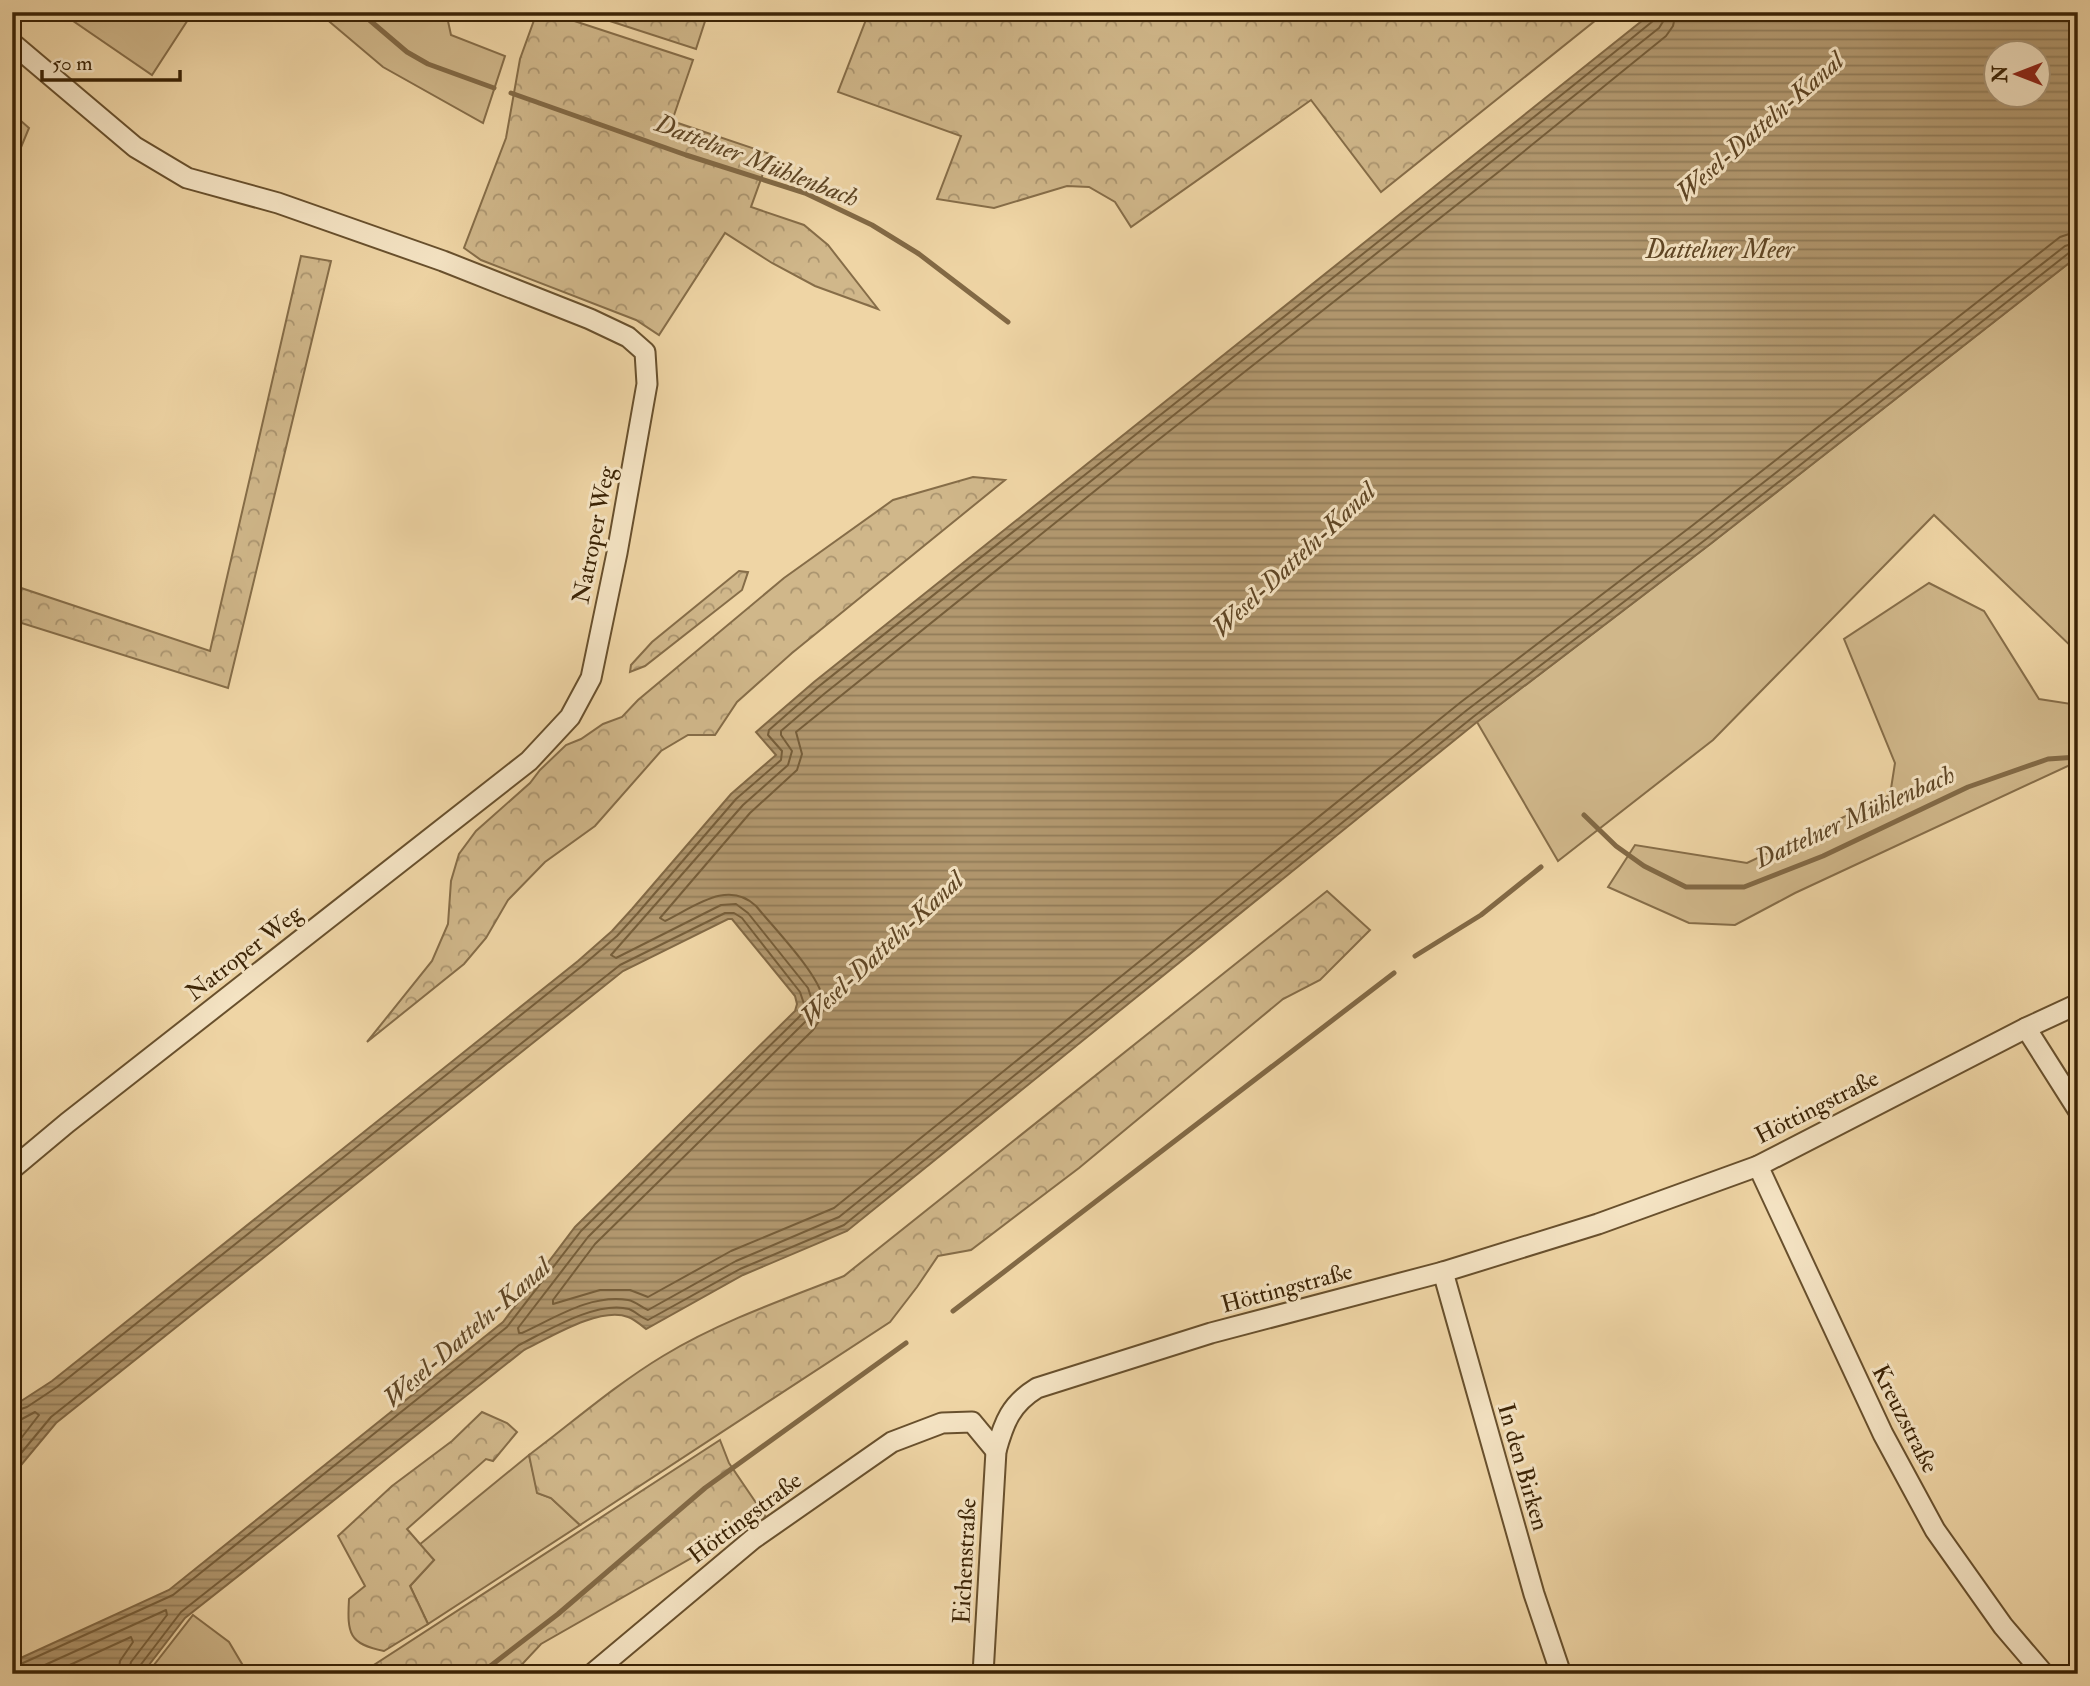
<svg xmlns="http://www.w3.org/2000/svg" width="2090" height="1686" viewBox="0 0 2090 1686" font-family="'IM FELL Double Pica',serif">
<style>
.grass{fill:#d0b78a;stroke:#866d48;stroke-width:2}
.forest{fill:url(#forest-crowns);stroke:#866d48;stroke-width:2}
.water{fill:url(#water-rules);stroke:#826945;stroke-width:2;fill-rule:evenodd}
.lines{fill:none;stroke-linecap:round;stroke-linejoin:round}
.shore{stroke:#765e3a;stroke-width:2}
.stream{stroke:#826945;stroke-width:5}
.minor-casing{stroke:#68502d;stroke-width:23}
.minor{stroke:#f5e4c4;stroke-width:19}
.labels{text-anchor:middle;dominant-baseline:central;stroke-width:6;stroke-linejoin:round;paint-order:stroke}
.street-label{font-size:24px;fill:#3b2305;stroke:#f5e4c4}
.water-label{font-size:26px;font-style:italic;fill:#5f4625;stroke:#f5e4c4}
</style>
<defs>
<pattern id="forest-crowns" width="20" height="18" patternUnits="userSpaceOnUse" patternTransform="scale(1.75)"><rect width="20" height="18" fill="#d0b78a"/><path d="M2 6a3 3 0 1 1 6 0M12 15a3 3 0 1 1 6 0" fill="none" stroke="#aa946f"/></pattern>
<pattern id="water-rules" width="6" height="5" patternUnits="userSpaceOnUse" patternTransform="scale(1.75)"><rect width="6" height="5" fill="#b2986f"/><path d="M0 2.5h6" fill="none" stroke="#927c59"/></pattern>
</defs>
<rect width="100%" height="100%" fill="#efd5a5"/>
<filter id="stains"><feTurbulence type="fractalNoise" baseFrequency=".00286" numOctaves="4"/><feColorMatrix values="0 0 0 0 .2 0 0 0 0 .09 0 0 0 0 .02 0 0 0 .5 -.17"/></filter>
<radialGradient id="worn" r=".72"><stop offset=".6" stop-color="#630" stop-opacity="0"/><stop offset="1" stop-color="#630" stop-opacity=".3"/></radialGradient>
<g class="grass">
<path d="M60,12H193L152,75Z"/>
<path d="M318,12H446L451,35L505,56L483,123L383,67Z"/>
<path d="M12,113L29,128L12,169Z"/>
<path d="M2078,256V653L1934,515L1713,740L1558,861L1477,722L1709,545Z"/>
<path d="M1929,583L1984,611L2039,699L2078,705V765L2072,764L1795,893L1735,925L1689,923L1608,887L1635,845L1747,863L1890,795L1895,763L1844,639Z"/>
<path d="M529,1455L538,1493L551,1498L580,1525L428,1624L410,1586L434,1560L419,1545Z"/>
<path d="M193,1615L229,1642L248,1674H147Z"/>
</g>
<g class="forest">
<path d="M537,12H547L693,60L672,121L770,154L751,207L804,225L828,245L878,309L815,286L772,263L725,233L659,335L636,320L481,260L464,248L506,138L520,59Z"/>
<path d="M582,12H708L696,49Z"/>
<path d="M869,12H1606L1381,192L1311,100L1131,227L1115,202L1089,187L1067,186L994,208L937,199L961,136L838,92Z"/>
<path d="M301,256L331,261L228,688L12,620V585L210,651Z"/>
<path d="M973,477L1005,480L792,653L737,702L715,735H688L661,751L595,826L545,862L508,900L486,938L464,964L367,1042L432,961L448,924L451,881L459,854L476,831L530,783L540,770L566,745L581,739L603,724L622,717L638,700L784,578L893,500Z"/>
<path d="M739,571L748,572L742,590L645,666L630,672L631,665L652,642Z"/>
<path d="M1327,891L1370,930L1320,980L1283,999L1079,1168L971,1250L938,1256L917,1287L890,1322L580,1525L551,1498L537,1493L529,1455C573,1422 615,1385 663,1356C719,1322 782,1300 844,1276Z"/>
<path d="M482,1412L507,1423L517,1432L493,1461L486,1459L407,1529L434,1560L410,1586L428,1624L384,1651C349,1644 347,1634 349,1599L365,1586L338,1536L392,1486L452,1441Z"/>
<path d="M720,1440L729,1463L765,1516L541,1644L513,1674H360Z"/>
</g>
<path class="water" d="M1653,12H2078V256L1709,545L1477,722L847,1231L743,1275L646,1329C641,1325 634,1319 628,1317C600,1306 549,1338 524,1350L185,1618L142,1674H12V1662L169,1590L503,1322L575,1227L795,1011L797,1004L795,996L732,919H728L623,971L56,1423L12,1476V1407L52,1381L578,961L612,931L632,909L731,794L776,755L756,732L814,682ZM1996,52H2038V94H1996Z"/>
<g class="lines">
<g class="shore">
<path d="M1665,12L1664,20L1659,28L824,694L781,731V735L792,751L788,765L743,805L611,955L616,958L721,905L736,904L748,913L808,988L813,1003L810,1017L588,1237L518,1328L519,1333H522C555,1318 590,1294 628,1300C635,1301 641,1307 648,1310L736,1261L839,1217L1467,710L1699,533L2065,246L2078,242"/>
<path d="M1676,12L1673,26L1666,36L1501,170L1148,448L796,732L802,754L797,770L750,813L660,918L665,921C694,907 728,879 756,906C773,927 819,974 823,999C825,1010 820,1021 813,1030L595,1244L553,1300V1304L600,1290H630L648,1297L731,1251L834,1208L1461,702L1693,525L2060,237L2078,231"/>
<path d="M12,1412L27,1407L57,1387L582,966L617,936L637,914L736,799L781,760L782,751L768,735L769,730L818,687C1096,465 1377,245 1653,21L1657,12"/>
<path d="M12,1421L20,1420L35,1412L39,1415L12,1450"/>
<path d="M12,1464L51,1417L620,965L725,913H734L742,918L800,992L804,1004L800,1016L581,1231L507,1327L173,1595L12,1668"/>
<path d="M25,1674L166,1610L167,1615L131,1662L128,1674"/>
<path d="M50,1674L131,1637L133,1642L120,1661L118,1674"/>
<path d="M137,1674L139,1667L181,1612L519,1345C547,1331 597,1300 629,1309C635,1311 641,1318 648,1320L740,1269L844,1225L1473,717L1705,540L2070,252L2078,251"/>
</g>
<g class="stream">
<path d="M360,12L407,52L428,64L494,88"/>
<path d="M511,93L686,155L805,193L872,225L919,254L1008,322"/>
<path d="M1584,815L1616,846L1644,866L1686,887H1744L1823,856L1968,787L2048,759L2078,757"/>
<path d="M1415,956L1481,915L1541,867"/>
<path d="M953,1311L1394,973"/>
<path d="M480,1674L558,1614L705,1488L906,1343"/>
</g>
<g class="minor-casing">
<g id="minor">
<path d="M12,43L135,147L187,178L278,203L443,261L590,319L628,337L645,352L647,384L617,553L591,678L570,717L529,761L67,1123L12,1169"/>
<path d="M2026,1028L2078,1110"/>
<path d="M1758,1166L1883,1434L1935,1530L2003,1626L2044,1674"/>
<path d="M1443,1272L1534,1594L1561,1674"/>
<path d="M592,1674L753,1539L892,1442L942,1423L972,1422L996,1451"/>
<path d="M983,1674L996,1451C1004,1422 1011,1404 1037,1388L1211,1333L1443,1272L1598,1224L1758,1166L2026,1028L2078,1004"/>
</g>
</g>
<use href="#minor" class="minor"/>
</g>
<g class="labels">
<g class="street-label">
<text transform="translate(594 535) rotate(-79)">Natroper Weg</text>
<text transform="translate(244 953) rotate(-38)">Natroper Weg</text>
<text transform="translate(1817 1107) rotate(-27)">Höttingstraße</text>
<text transform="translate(1287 1288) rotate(-15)">Höttingstraße</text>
<text transform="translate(1905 1419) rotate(63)">Kreuzstraße</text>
<text transform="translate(1523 1467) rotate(74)">In den Birken</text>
<text transform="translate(745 1518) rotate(-37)">Höttingstraße</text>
<text transform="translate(965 1561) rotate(-87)">Eichenstraße</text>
</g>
<g class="water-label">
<text transform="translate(1760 127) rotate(-41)">Wesel-Datteln-Kanal</text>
<text transform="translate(757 161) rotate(21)">Dattelner Mühlenbach</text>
<text x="1720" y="250">Dattelner Meer</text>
<text transform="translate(1294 560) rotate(-43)">Wesel-Datteln-Kanal</text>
<text transform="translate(1855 817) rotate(-24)">Dattelner Mühlenbach</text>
<text transform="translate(882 949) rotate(-43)">Wesel-Datteln-Kanal</text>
<text transform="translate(467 1333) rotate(-41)">Wesel-Datteln-Kanal</text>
</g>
</g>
<rect width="2090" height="1686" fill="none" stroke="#efd5a5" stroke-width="42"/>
<rect x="14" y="14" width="2062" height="1658" fill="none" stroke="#3b2305" stroke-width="3.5"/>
<rect x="21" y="21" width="2048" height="1644" fill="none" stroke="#3b2305" stroke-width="2"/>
<g transform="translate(2017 74) rotate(270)"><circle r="33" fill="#f5e4c4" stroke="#ab9778" stroke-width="2"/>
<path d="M0-5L12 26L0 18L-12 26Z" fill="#8f2418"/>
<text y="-10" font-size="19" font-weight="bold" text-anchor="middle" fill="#3b2305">N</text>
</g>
<path d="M42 70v10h138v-10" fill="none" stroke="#3b2305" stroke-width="3.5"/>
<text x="52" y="70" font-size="21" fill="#3b2305" stroke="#f5e4c4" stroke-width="5" paint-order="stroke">50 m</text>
<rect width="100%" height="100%" filter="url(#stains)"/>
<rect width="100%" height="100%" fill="url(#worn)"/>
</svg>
